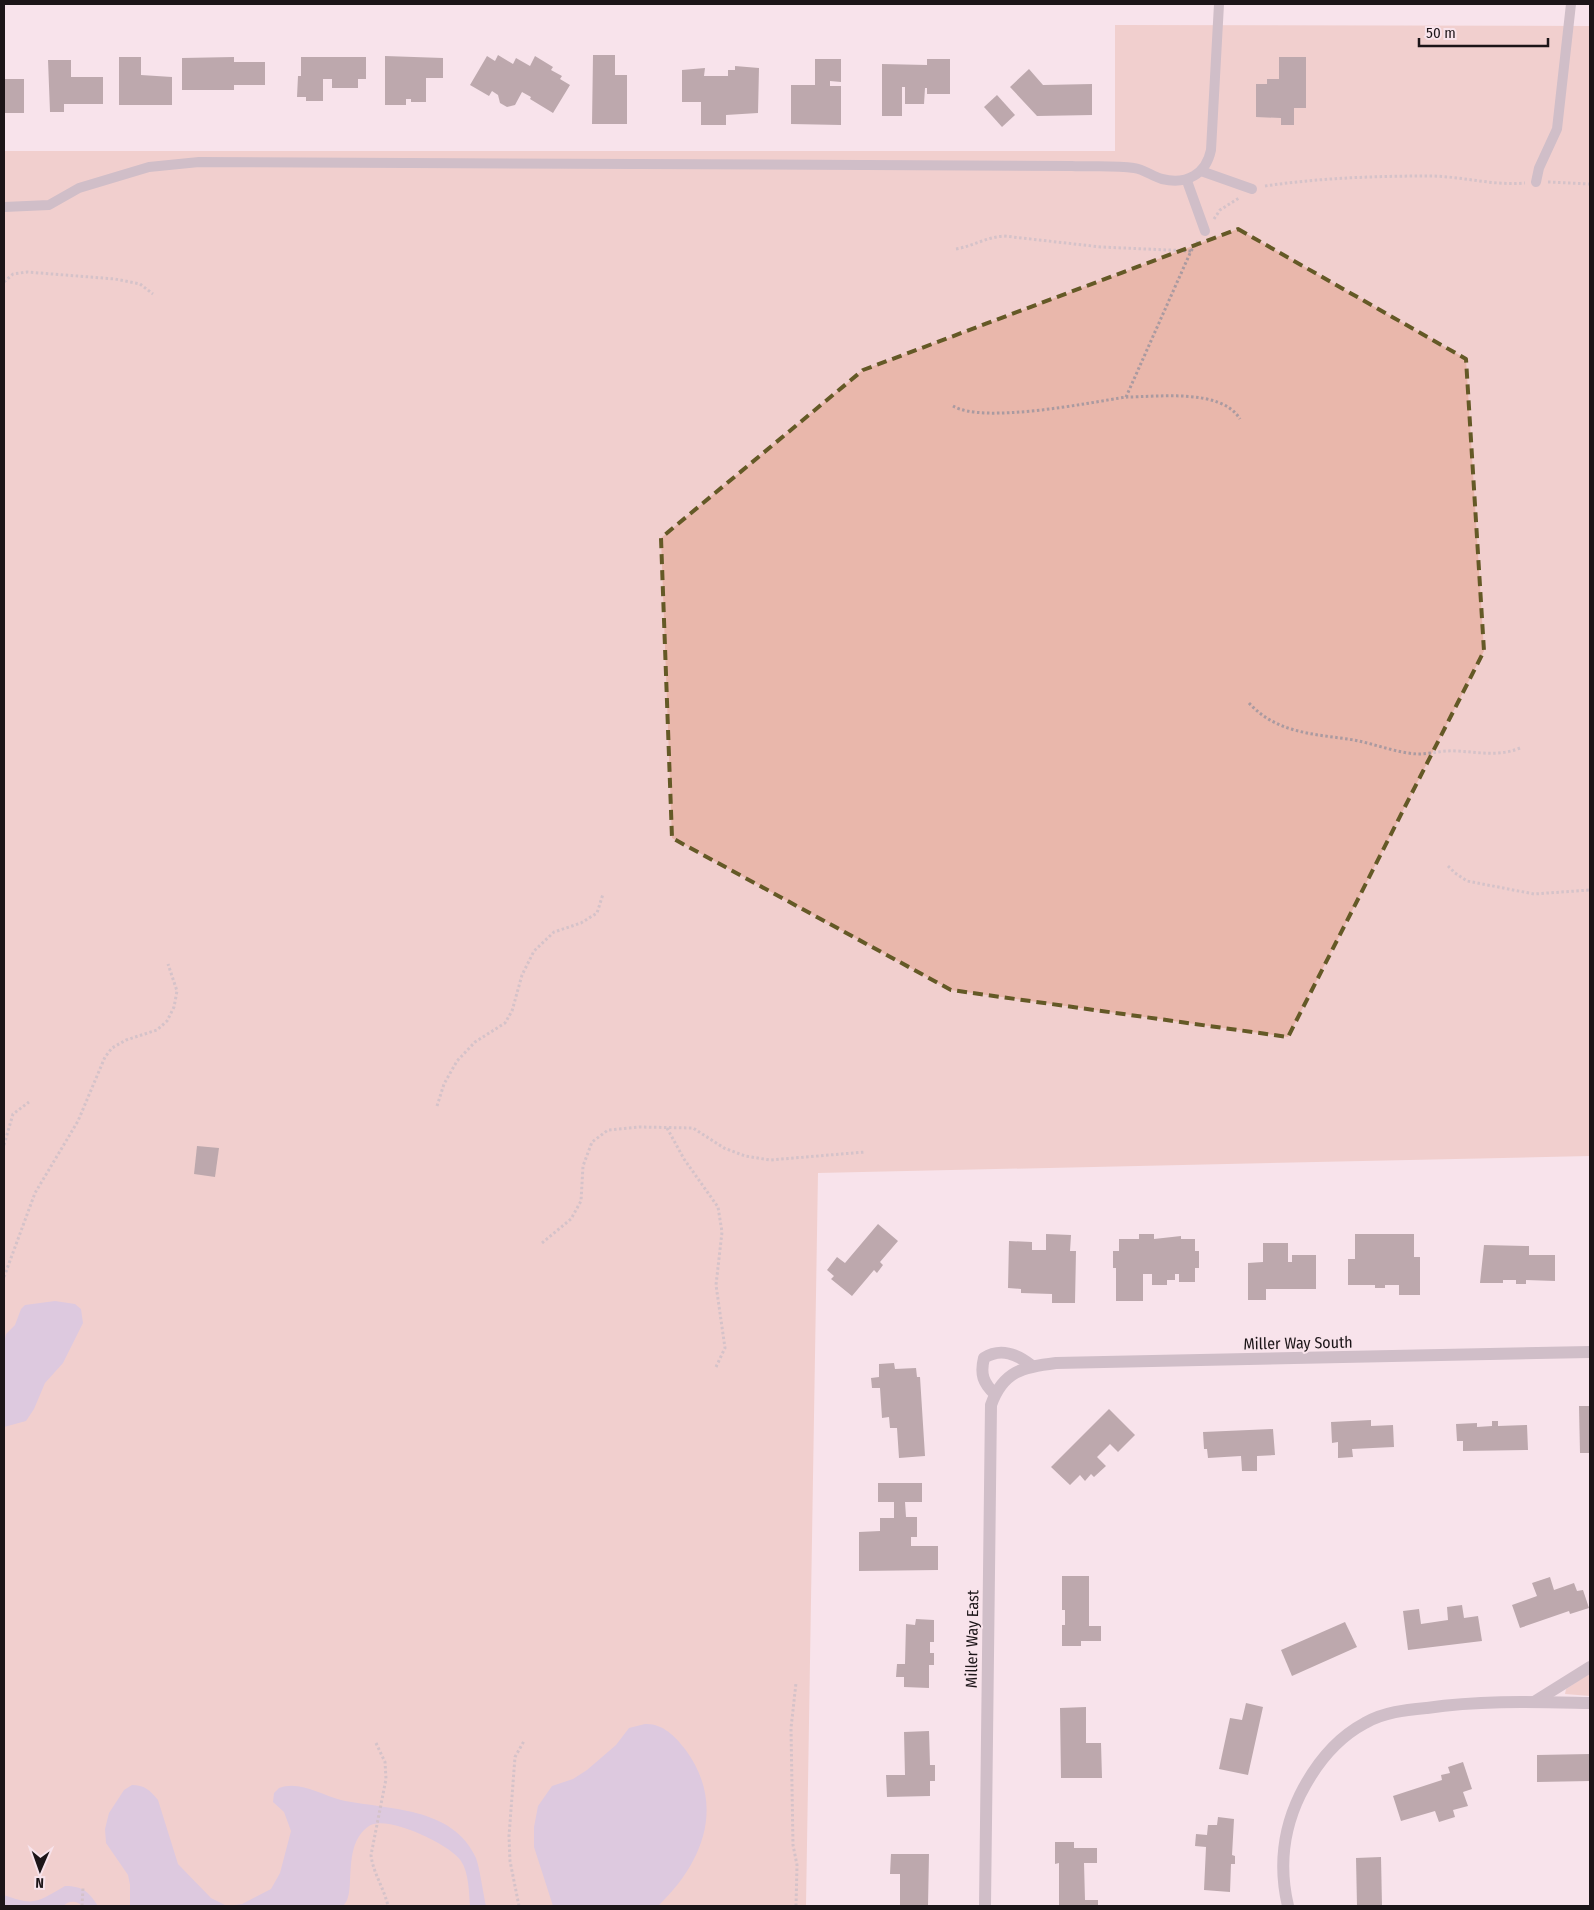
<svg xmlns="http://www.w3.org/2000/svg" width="1594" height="1910" viewBox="0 0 1594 1910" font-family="'Fira Sans Condensed',sans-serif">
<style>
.green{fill:#e9b7ab}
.water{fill:#bda8d1}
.building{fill:#756163}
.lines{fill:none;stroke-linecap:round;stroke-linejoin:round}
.path{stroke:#aa9aa0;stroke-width:3;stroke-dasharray:2.5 2.5;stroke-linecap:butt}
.service{stroke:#a0909e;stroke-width:10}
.minor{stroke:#a0909e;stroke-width:12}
.marked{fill:none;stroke:#645926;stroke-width:4;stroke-dasharray:10 6;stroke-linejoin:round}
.labels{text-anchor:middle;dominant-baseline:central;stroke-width:4;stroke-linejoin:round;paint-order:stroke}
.street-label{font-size:16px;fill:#1c1518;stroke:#f8e3eb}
</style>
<rect width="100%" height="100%" fill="#f8e3eb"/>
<g class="green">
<path d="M1115,25L1590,26V1156L818,1173L806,1906H4V151H1115Z"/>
<path d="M1590,1673V1696L1565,1694L1566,1689Z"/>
</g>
<g class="water">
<path d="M55,1301L75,1304L81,1309L83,1323L63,1363L45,1383L34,1409L26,1421L4,1427V1343L6,1334L15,1325L21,1309L25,1305Z"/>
<path d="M645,1724C662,1723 675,1736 685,1749C726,1804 704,1862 658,1906H553L534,1847V1827L538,1806L552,1786L573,1779L587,1770L616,1745L629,1728Z"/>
<path d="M132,1785C144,1785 150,1790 158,1800L178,1864L211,1898L227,1906L242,1904L271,1889L280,1873L291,1831L284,1812L273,1802L274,1793L279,1788C299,1780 322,1795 341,1800C387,1810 453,1806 476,1858C480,1869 483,1893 486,1906H470C469,1893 469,1873 461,1861C451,1845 386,1814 369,1826C340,1846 358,1894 343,1906H130V1885L128,1875L106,1843L105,1829L109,1813L124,1790Z"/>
<path d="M65,1886C83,1886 89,1892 98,1906H82C76,1900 69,1901 63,1906H4V1895C36,1907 38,1901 65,1886Z"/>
</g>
<g class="building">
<path d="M498,55L513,64L516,58L530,66L535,56L553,67L551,70L562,76L560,79L570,85L553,113L530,99L531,97L522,92L515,105L507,107L500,103L498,95L492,91L489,96L470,85L487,56L495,61Z"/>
<path d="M593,55H615V75H627V124H592Z"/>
<path d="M385,56L443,58V78H426V102H411V99H406V105H385Z"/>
<path d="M119,57H141V75L172,77V105H119Z"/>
<path d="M234,57V62H265V85H234V90H182V58Z"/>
<path d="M301,57H366V79H358V88H332V79H323V101H306V97H297L298,76H301Z"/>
<path d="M1279,57H1306V108H1294V125H1281V118L1256,117V84H1267V79H1279Z"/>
<path d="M815,59H841V82L830,81V86H841V125L791,124V85H815Z"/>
<path d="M927,59H950V94H927V88H925L924,104H905V87H902V116H882V64L927,65Z"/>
<path d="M48,60H71V77H103V104H64V112H50Z"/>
<path d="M735,66L759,68L758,113L726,115V125H701V102H682V70L705,68L704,76H728V70H735Z"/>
<path d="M1029,69L1043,85L1092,84V115L1037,116L1010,87Z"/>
<rect x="4" y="79" width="20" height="34"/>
<path d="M997,95L1015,115L1002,127L984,107Z"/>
<path d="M197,1146L219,1148L215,1177L194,1174Z"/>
<path d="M878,1224L898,1241L880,1262L883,1265L877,1273L874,1270L852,1296L831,1279L834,1276L827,1270L837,1257L845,1263Z"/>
<path d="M1046,1234L1071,1235L1070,1251H1076L1075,1303H1052V1294L1021,1293V1289L1008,1288L1009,1241L1032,1242V1250H1046Z"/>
<path d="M1139,1234H1154V1239L1181,1236V1239H1195V1251H1199V1268H1195V1282H1179V1274H1175V1280H1167V1285H1152V1274H1143V1301H1116V1268H1113V1251H1119V1239H1139Z"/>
<path d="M1355,1234H1414V1257H1420V1295H1399V1285H1385V1288H1375V1285H1348V1259H1355Z"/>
<path d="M1263,1243H1288V1262H1292V1255H1316V1289H1266V1300H1248V1263L1263,1262Z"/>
<path d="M1484,1245L1529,1246V1255H1555V1281L1526,1280V1284H1516V1280H1503V1283H1480Z"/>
<path d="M894,1363L895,1369L916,1368L917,1377H920L925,1456L899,1458L897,1428H890L889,1417L882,1418L880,1388H872L871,1378L879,1377V1364Z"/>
<path d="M1579,1406H1590V1453H1580Z"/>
<path d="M1109,1409L1135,1435L1118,1452L1110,1444L1097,1457L1106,1466L1094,1477L1091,1474L1085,1481L1080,1475L1070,1485L1051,1467Z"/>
<path d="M1371,1420V1426L1393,1425L1394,1447L1352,1449L1353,1457L1338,1458V1442L1332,1443L1331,1422Z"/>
<path d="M1492,1421H1498V1426L1527,1425L1528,1450L1463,1451V1441H1457L1456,1424L1477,1423V1427L1492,1426Z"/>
<path d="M1273,1429L1275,1455L1257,1456V1471H1242L1241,1456L1208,1458L1207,1449H1204L1203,1432Z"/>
<path d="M878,1483H922V1502H905L906,1517H917V1537H911V1546H938V1570L859,1571V1532L880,1531V1518H894V1502H878Z"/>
<path d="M1062,1576H1089V1626H1101V1641H1081V1646H1062V1625H1065V1610H1062Z"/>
<path d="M1550,1577L1554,1590L1574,1583L1577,1591L1583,1590L1589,1608L1570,1614L1569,1611L1520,1628L1512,1605L1537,1596L1532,1583Z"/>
<path d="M1462,1605L1464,1618L1478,1616L1482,1641L1408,1650L1403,1611L1419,1609L1421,1624L1448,1620L1447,1607Z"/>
<path d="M916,1619L934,1620V1642H930V1653H934V1665H929V1688L904,1687V1677H896L897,1664H905L906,1624L915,1625Z"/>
<path d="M1345,1622L1357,1647L1292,1676L1281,1650Z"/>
<path d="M1246,1703L1263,1707L1248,1775L1219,1769L1230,1718L1242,1720Z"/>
<path d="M1086,1707V1743H1101L1102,1778H1061L1060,1708Z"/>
<path d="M929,1731L930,1765H935V1781H930V1796L887,1797L886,1775H905L904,1732Z"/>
<path d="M1590,1754V1781L1537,1782V1755Z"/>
<path d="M1463,1762L1472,1789L1463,1792L1468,1806L1453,1810L1455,1817L1439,1822L1435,1811L1401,1821L1393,1796L1442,1780L1441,1775L1450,1773L1448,1767Z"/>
<path d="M1218,1817L1234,1819L1232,1855L1235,1856V1864H1231L1230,1892L1204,1890L1206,1847L1195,1846L1196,1834L1207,1835L1208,1825H1217Z"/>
<path d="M1055,1842H1074V1848H1097V1863H1084L1085,1900H1098V1906H1059V1863L1055,1864Z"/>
<path d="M891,1854H929L928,1906H900V1874H890Z"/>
<path d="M1381,1857L1382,1906H1357L1356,1858Z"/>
</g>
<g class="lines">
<g class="path">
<path d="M1548,182L1590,184"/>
<path d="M1265,186C1319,178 1375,176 1429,176C1462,176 1492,186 1525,183"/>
<path d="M1214,219L1220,210L1239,198"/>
<path d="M956,249C973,246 987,237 1004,236L1101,247L1191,251"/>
<path d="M4,282L13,274L27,272L115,279L140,284L153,294"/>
<path d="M1126,397C1158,397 1221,388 1240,419"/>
<path d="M953,406C983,424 1088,403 1126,397L1191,251L1198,241"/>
<path d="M1249,703C1277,734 1316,734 1354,740C1375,744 1397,753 1418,754C1431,754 1443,750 1456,751C1479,752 1498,757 1520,748"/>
<path d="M1448,866L1455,873L1467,881L1534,894L1590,890"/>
<path d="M437,1106L444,1084L457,1061L475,1042L505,1023L512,1011L522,975L534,951L554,932L581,923L597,913L603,894"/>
<path d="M667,1128L684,1159L718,1207L722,1232L716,1285L725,1348L716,1367"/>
<path d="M4,1145L13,1114L29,1102"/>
<path d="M542,1243L571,1219L581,1201L583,1166L592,1142L608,1130L639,1127L693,1128L724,1148L745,1156L770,1160L865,1152"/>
<path d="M4,1277L35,1193L78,1121L105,1057L112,1048L126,1040L157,1030L167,1021L174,1007L177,991L168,964"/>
<path d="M376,1743L385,1762L386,1779L371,1855C373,1873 384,1888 388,1906"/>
<path d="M82,1906L83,1888"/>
<path d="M519,1906L510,1861L509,1836L515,1757L524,1741"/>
<path d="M796,1906L797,1865L793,1845L791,1728L796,1683"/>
</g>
<g class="service">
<path d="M1201,171L1252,189"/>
<path d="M1187,181L1205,231"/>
<path d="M1536,182L1539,168L1557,129L1571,4"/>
<path d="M4,207L49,205L79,188L149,167L199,162L1072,166C1092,167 1114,165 1134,168C1144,169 1153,177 1162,179C1187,185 1206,174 1211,150L1219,4"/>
</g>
<g class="minor">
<path d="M995,1394C983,1383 980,1374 984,1358C1001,1347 1017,1354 1032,1366"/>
<path d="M1534,1702L1590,1667"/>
<path d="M985,1906L991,1405C1003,1371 1023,1367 1056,1363L1590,1352"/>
<path d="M1288,1906C1279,1868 1283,1830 1300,1795C1315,1765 1335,1739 1365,1723C1384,1712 1406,1710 1427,1708C1482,1700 1535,1702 1590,1703"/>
</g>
</g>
<path d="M0 0H1594V1910H0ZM1238,229L1466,359L1484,651L1288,1037L951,990L672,838L661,538L863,370Z" fill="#f8e3eb" fill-opacity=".55" fill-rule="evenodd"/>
<path class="marked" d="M1238,229L1466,359L1484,651L1288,1037L951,990L672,838L661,538L863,370Z"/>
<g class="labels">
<g class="street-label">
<text transform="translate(1298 1343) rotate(-1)">Miller Way South</text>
<text transform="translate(972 1639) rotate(-89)">Miller Way East</text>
</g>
</g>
<rect width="1594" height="1910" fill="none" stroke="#1c1518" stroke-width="10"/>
<g transform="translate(40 1870) rotate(182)" stroke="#f8e3eb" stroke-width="4" paint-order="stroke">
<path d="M0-4L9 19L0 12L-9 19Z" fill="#1c1518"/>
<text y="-8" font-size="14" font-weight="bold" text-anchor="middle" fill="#1c1518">N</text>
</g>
<path d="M1419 38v8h129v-8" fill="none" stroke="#1c1518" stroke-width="2.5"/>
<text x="1426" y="38" font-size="15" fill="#1c1518" stroke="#f8e3eb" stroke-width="4" paint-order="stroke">50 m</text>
</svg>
